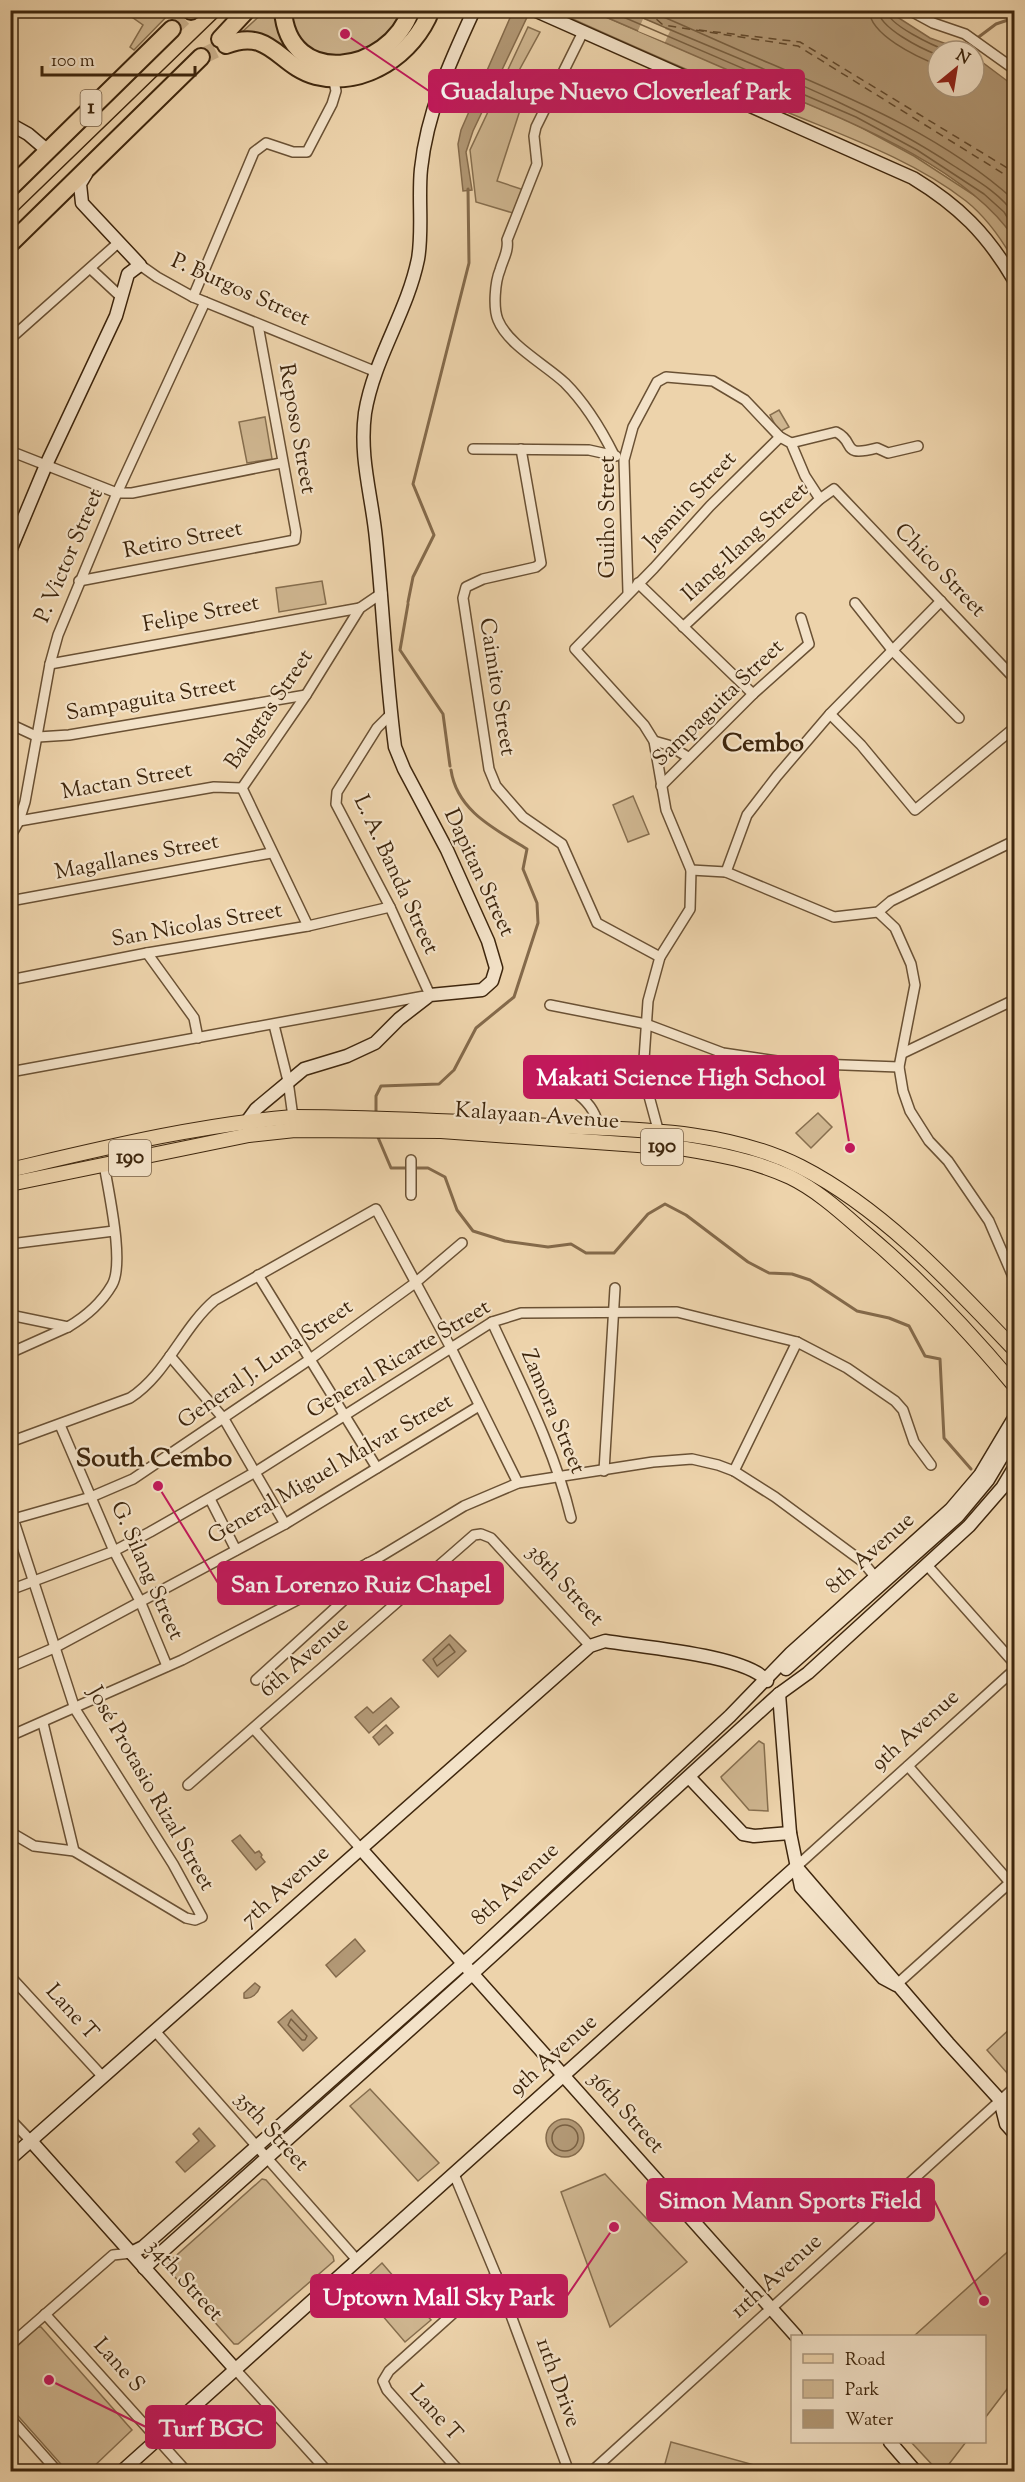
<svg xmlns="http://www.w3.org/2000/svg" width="1025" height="2482" viewBox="0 0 1025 2482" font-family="'Sorts Mill Goudy',serif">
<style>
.green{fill:#cfb690;stroke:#866e4e;stroke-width:1.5}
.water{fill:#b29875;stroke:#846a4b;stroke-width:1.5;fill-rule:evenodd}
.pier{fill:#edd3ab}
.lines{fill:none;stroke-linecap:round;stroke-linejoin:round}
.shore{stroke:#785f41;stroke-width:1.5}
.stream{stroke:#846a4b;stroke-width:3}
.ferry{stroke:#61482c;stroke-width:1.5;stroke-dasharray:8 6;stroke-linecap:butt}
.highway-tunnel{stroke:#cab08b;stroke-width:16;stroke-dasharray:16 8;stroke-linecap:butt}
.street-casing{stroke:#6a5134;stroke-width:12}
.secondary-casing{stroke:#3e260d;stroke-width:15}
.primary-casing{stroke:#3e260d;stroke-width:16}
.highway-casing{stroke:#3e260d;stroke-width:20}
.street{stroke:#f3e2c8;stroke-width:9}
.secondary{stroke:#f3e2c8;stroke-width:12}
.primary{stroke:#edd3ab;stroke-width:14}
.highway{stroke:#edd3ab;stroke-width:16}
.tram{stroke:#3e260d;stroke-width:1.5}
.labels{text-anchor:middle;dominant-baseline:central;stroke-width:4.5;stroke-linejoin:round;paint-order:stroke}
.shield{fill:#f3e2c8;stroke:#745e45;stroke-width:1.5}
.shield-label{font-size:21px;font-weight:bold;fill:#3e260d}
.street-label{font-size:22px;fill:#3e260d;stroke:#f3e2c8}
.quarter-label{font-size:26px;font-weight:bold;fill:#3e260d;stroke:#f3e2c8}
.leader{fill:none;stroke:#c2185b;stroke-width:2}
.callout-dot{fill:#c2185b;stroke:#f3e2c8;stroke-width:2}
.callout{fill:#c2185b;stroke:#c2185b;stroke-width:2}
.callout-label{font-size:24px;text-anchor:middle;font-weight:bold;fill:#fff}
</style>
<rect width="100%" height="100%" fill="#edd3ab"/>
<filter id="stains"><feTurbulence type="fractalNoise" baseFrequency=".00333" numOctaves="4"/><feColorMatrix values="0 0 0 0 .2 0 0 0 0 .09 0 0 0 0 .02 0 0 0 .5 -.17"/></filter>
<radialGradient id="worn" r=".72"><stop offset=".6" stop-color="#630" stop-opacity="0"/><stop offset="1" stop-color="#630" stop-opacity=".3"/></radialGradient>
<g class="green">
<path d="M132,11V10L172,11L134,50L130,47L143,25L129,15Z"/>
<path d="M265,11H276C286,96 394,81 417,11H421C404,54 354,93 306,65C283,51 271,29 241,33Z"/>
<path d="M288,11H405L395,32L355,56H326L310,48L299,38Z"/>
<path d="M555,11H592L853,123L914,156L980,199L999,216L1014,238V261C1001,238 986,217 966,201C912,159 844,136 782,110C705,78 630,45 555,11Z"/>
<path d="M528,27L540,32L510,87L524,98L497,181L524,190L513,213L476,202L470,150Z"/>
<path d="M779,410L789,427L779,432L770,415Z"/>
<path d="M265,417L272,459L247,463L239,422Z"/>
<path d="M322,581L326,604L279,612L276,588Z"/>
<path d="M633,796L649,834L628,842L613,805Z"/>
<path d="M818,1113L832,1127L811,1148L796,1133Z"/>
<path d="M759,1741L764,1744L768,1811L749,1810L722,1779L721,1777Z"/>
<path d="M1014,2025V2066L1007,2073L987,2050Z"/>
<path d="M370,2089L439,2163L418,2181L350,2106Z"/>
<path d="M605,2174L687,2262L610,2327L561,2192Z"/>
<path d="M262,2179L266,2180L333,2256L334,2261L238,2344H234L167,2268L169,2262Z"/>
<path d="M1014,2246V2380L985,2418L984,2336H914Z"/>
<path d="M382,2263L431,2320L405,2342L357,2286Z"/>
<path d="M38,2327H41L132,2430L89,2471H67L11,2408V2352Z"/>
<path d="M671,2442L776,2471H663Z"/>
<path d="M911,2442H966L943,2472L938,2471Z"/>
</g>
<g class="water">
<path d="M513,11H530L473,131L466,152L472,190L463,191L458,144L461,130Z"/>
<path d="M592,11H888L930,38L952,46L964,43L973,48L982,62L1014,86V238C964,164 840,118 760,84C704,60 648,35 592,11ZM938,51H974V87H938Z"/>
<path d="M450,1635L466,1651L438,1677L423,1660Z"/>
<path d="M391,1698L399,1707L369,1733L355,1717L367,1707L373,1713Z"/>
<path d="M386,1725L393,1733L379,1745L373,1737Z"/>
<path d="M240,1835L255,1853L259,1851L262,1855L261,1857L265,1862L256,1870L232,1841Z"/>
<path d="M355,1939L365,1951L336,1977L326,1965Z"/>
<path d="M255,1983L260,1987C258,1993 251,2000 244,1998V1993Z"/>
<path d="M292,2010L317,2038L303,2051L278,2022Z"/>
<circle cx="565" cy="2138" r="19"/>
<path d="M199,2128L215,2146L185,2172L176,2162L199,2141L193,2134Z"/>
</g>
<path class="pier" d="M643,19L666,27L665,29L670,31L665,42L638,31Z"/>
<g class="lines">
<g class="shore">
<path d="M607,10L856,117L917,150L984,194L1004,212L1014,228"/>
<path d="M625,10C736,60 853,99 954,166C976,180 1000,193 1014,214"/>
<path d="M647,10C688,27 728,46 769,63C855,100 943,136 1014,200"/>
<path d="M869,10C870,35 917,57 938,65"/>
<path d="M878,10C879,28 922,49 938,55"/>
<path d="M886,10C888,25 934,46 948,51"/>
<path d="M449,1644L455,1652L437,1666L433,1659Z"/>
<path d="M291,2019L307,2036L305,2040H302L288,2025Z"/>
<circle cx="565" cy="2138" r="13"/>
</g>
<g class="stream">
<path d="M960,51L996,24L1014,18"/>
<path d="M408,602L413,577L434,535L413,484L469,263L468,189"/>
<path d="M408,604L400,650L443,714L450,766"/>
<path d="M376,1113V1096L381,1086L439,1084L454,1070L476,1028L514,997L538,923L537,903L523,869L527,849C495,829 457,811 451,770"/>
<path d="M377,1135L391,1168H428L445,1177L457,1210L473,1231L505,1241L548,1247L571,1244L586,1253H614L648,1214L665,1204L686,1215L748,1262L769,1273L792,1274L810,1280L857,1311L889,1318L909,1326L925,1356L940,1359L944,1438L971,1469"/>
</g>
<g class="ferry">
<path d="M646,10L663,25L798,46L1012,179L1014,183"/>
<path d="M699,30L800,42L1014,172"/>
</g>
<g class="highway-tunnel">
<path d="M172,29L191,11"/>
<path d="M201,57L226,45"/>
</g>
<g class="street-casing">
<g id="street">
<path d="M909,10L933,23L965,34L1014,69"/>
<path d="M582,34L536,127L534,136L537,164L507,240C509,251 503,259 500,270C495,282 493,308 498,320C508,345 546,365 565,383C585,403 601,429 614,455"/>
<path d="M140,265L157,277L193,297L374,371"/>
<path d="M91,269L120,296"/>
<path d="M193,297L254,152L266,143L293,152H307L332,104L336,91L333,77"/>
<path d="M10,339L118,243"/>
<path d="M791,443L836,432C857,442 839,458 877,448L888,453L918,446"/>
<path d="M473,449L589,450L616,456"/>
<path d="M521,449L541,563L536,567L483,579L466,587L463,598L489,769L496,786L523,817L562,844L597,923L660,957"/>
<path d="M10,451L117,493H132L281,463"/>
<path d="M79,581L295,540L296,532L258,325"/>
<path d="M638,583L753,694"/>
<path d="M628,592L624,460L633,427L657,382L666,377L713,381L745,400L780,437L791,443L805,476L820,499"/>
<path d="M855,603L893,651L959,718"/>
<path d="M683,627L820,499L834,489L1014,678"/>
<path d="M50,664L360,608"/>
<path d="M830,714L861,745L915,810L1014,728"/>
<path d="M10,724L38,737L69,735L306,695"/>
<path d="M654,741L668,745L688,757"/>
<path d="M661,786L753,694L809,644L801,618"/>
<path d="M242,788L306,695L360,608L382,593"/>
<path d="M242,788L308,926"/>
<path d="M19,821L214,787L242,788"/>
<path d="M10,837L19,821L25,802L50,664L58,635L117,493L205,302"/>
<path d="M691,870L726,872L834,917L878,912L891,901L1014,841"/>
<path d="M726,872L747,815L777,776L830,714L941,601"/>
<path d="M10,901L271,853"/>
<path d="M878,912L895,928L911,964L915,985L899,1067L903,1091L910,1111L929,1141L948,1161L989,1221L1014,1279"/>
<path d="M147,953L194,1018L198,1038"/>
<path d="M10,980L147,953L308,926L390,907"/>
<path d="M550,1005L646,1024L723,1053L791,1063L899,1067"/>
<path d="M274,1025L288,1081L293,1117"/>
<path d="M903,1053L1014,1000"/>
<path d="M529,1069C558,1083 594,1093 599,1129"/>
<path d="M10,1072L430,995L390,907L336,804L337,792L377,728L391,714"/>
<path d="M659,1133L643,1074L648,1001L660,957L690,909L691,870L666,810L654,741L644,725L575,649L654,568L710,506L780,437"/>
<path d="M411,1160V1195"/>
<path d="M10,1244L114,1231"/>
<path d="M258,1275L377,1468"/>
<path d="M10,1315L68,1327C85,1317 102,1302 112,1285C125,1263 108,1190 104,1164"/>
<path d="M492,1322C521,1385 555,1450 571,1518"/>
<path d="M10,1353L68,1327"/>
<path d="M170,1356L224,1419L285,1524"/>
<path d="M60,1425L114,1551L140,1601L167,1666"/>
<path d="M10,1442L130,1398C167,1374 182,1328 215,1300L376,1209L452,1350L518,1483"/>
<path d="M604,1471L615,1288"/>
<path d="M734,1471L797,1342"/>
<path d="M210,1499L236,1550"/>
<path d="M10,1509L75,1709L173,1864L202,1917L195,1920L186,1918L74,1851L34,1846L10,1832"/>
<path d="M10,1520L91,1497L133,1479L309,1360L415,1283L462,1243"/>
<path d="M926,1564L1014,1663"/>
<path d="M10,1590L114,1551L150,1532L257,1471L492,1322L521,1313L677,1312L797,1342L847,1368L895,1401L903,1410L914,1442L931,1465"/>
<path d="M10,1667L54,1648L285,1524L479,1406"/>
<path d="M256,1680L367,1579L371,1573L368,1563"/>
<path d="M43,1723L74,1851"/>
<path d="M254,1729L361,1849"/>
<path d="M10,1736L182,1660L378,1558L464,1506L518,1483L653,1462L692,1459L718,1465L734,1471L775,1497L863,1562L876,1578"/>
<path d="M908,1766L1014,1887"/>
<path d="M188,1785L474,1535L481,1534L491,1538L590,1646"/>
<path d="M797,1866L1014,1670"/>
<path d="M10,1976L103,2077"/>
<path d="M896,1985L1014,1879"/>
<path d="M155,2031L357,2260"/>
<path d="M10,2119L31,2141"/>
<path d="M454,2174L496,2275L569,2472"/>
<path d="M45,2314L187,2472"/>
<path d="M10,2345L113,2255L131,2253"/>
<path d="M235,2369L328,2472"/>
<path d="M10,2418L58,2472"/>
<path d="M460,2472L387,2390L383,2381L389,2371L496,2275"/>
<path d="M591,2472L1014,2088"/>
</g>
</g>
<g class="secondary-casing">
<g id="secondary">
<path d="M534,10L913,178C959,206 987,234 1014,280"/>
<path d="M10,124L28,134L48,151"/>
<path d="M10,551L46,465L116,316L128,274L140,265L82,203L80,184L86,174"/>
<path d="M249,1129L248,1120L256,1109L304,1069L347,1056L375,1043L399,1019L430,995L482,990L492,981L496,968L488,941L447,850L404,769L395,747C386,678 383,608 376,539C372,496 359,458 365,413C374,358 407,313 418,259C423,231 418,198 421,169C427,112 450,62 474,10"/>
<path d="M786,1669L958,1516L988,1480L1014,1436"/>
<path d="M779,1694L790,1833L801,1887L883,1978L896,1985"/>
<path d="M689,1777L743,1834L754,1836L790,1833"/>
<path d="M361,1849L796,2336"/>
<path d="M799,1870L948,2043L1000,2100L1014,2107"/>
<path d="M1000,2100L1006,2124L1014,2133"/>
<path d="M31,2141L235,2369"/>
<path d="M10,2159L590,1646L605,1641C640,1647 747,1655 767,1681"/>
<path d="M131,2253L143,2247L475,1953L730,1716L791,1653L951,1509L980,1475L1014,1418"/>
<path d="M144,2268L472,1974L779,1694L808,1673L969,1526L1002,1488L1014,1468"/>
<path d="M890,2442L916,2472"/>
<path d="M121,2472L797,1866"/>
</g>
</g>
<g class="primary-casing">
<g id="primary">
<path d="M10,1170C104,1148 197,1125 293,1117C373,1117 453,1122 533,1125C622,1130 720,1126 801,1167C883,1209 951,1283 1014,1349"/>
<path d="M10,1184L249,1135L295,1130L441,1131L680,1148C717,1154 756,1161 790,1177C817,1190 841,1212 864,1232C919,1278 968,1330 1014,1385"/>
</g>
</g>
<g class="highway-casing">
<g id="highway">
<path d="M283,10C288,89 389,74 411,10"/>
<path d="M191,11L192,10"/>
<path d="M220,39L247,10"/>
<path d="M226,45C271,27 278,66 316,76C365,88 414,54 431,10"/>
<path d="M10,188L172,29"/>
<path d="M10,244L201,57"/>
</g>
</g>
<use href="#street" class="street"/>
<use href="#secondary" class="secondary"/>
<use href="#primary" class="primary"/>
<use href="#highway" class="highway"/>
<path class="tram" d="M10,218L225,10"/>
</g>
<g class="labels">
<g class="shield">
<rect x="80.5" y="90" width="21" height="36" rx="4.5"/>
<rect x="641" y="1129" width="42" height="36" rx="4.5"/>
<rect x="109" y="1140" width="42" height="36" rx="4.5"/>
</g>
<g class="shield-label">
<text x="91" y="108">1</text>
<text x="662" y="1147">190</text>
<text x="130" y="1158">190</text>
</g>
<g class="street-label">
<text transform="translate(240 291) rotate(24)">P. Burgos Street</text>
<text transform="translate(296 429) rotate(80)">Reposo Street</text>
<text transform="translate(691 501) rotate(-47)">Jasmin Street</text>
<text transform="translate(609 517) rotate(-90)">Guiho Street</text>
<text transform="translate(183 541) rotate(-11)">Retiro Street</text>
<text transform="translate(746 543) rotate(-43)">Ilang-Ilang Street</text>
<text transform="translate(70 556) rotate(-67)">P. Victor Street</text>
<text transform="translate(939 571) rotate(46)">Chico Street</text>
<text transform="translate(201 615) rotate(-11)">Felipe Street</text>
<text transform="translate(496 687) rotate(81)">Caimito Street</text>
<text transform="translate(151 700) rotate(-10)">Sampaguita Street</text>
<text transform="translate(719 704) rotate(-44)">Sampaguita Street</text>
<text transform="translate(270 710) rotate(-56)">Balagtas Street</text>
<text transform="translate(127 782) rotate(-10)">Mactan Street</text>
<text transform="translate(137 858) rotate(-11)">Magallanes Street</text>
<text transform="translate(478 873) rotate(65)">Dapitan Street</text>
<text transform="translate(395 875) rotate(65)">L. A. Banda Street</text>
<text transform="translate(197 926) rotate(-10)">San Nicolas Street</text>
<text transform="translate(537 1117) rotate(4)">Kalayaan Avenue</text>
<text transform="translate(399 1360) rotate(-31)">General Ricarte Street</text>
<text transform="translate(266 1365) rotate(-35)">General J. Luna Street</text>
<text transform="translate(552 1412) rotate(67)">Zamora Street</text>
<text transform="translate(331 1470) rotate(-30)">General Miguel Malvar Street</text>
<text transform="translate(871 1554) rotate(-42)">8th Avenue</text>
<text transform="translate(146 1571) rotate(66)">G. Silang Street</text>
<text transform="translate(564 1586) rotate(47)">38th Street</text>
<text transform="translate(305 1658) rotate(-41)">6th Avenue</text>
<text transform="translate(916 1731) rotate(-42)">9th Avenue</text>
<text transform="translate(150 1789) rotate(60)">José Protasio Rizal Street</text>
<text transform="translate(516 1885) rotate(-43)">8th Avenue</text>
<text transform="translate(286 1887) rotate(-42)">7th Avenue</text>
<text transform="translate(71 2013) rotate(48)">Lane T</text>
<text transform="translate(554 2056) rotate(-42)">9th Avenue</text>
<text transform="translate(625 2113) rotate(48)">36th Street</text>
<text transform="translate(271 2132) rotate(48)">35th Street</text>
<text transform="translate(777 2277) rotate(-42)">11th Avenue</text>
<text transform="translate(184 2281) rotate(48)">34th Street</text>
<text transform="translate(118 2366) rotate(48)">Lane S</text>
<text transform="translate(557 2383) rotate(70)">11th Drive</text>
<text transform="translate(435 2414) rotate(48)">Lane T</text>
</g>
<g class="quarter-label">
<text x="763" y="744">Cembo</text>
<text x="154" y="1459">South Cembo</text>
</g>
</g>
<path class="leader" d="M345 34L429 91M850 1148L838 1077M158 1486L218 1583M984 2301L934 2200M614 2227L567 2296M49 2380L146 2427"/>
<g class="callout-dot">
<circle cx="345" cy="34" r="6"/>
<circle cx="850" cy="1148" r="6"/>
<circle cx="158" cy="1486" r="6"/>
<circle cx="984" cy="2301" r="6"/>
<circle cx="614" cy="2227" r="6"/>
<circle cx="49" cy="2380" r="6"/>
</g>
<g class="callout">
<rect x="429" y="70" width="375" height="42" rx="6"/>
<rect x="524" y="1056" width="314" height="42" rx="6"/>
<rect x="218" y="1562" width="285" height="42" rx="6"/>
<rect x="647" y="2179" width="287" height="42" rx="6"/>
<rect x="311" y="2275" width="256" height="42" rx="6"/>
<rect x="146" y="2406" width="129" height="42" rx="6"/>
</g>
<g class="callout-label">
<text x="616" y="99">Guadalupe Nuevo Cloverleaf Park</text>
<text x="681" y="1085">Makati Science High School</text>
<text x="361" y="1592">San Lorenzo Ruiz Chapel</text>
<text x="790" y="2208">Simon Mann Sports Field</text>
<text x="439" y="2305">Uptown Mall Sky Park</text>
<text x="211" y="2436">Turf BGC</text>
</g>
<rect width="1025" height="2482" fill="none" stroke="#edd3ab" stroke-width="36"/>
<rect x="12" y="12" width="1001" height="2458" fill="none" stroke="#3e260d" stroke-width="3"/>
<rect x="18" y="18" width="989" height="2446" fill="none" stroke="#3e260d" stroke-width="1.5"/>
<rect x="791" y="2335" width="195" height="108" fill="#f3e2c8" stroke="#ab977d" stroke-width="1.5"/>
<rect x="803" y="2354" width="30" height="9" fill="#edd3ab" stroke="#ab977d" stroke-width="1.5"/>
<text x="845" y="2365" font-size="18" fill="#3e260d">Road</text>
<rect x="803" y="2380" width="30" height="18" fill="#cfb690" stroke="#ab977d" stroke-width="1.5"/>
<text x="845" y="2395" font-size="18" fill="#3e260d">Park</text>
<rect x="803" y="2410" width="30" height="18" fill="#b29875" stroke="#ab977d" stroke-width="1.5"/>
<text x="845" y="2425" font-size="18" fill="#3e260d">Water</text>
<g transform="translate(956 69) rotate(30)"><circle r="28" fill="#f3e2c8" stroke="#ab977d" stroke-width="1.5"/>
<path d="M0-4.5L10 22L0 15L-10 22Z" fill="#8f2418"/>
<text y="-9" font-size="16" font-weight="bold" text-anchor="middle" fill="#3e260d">N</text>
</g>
<path d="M42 66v9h153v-9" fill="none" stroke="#3e260d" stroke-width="3"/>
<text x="51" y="66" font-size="18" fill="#3e260d" stroke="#f3e2c8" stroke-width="4.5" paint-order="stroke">100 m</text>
<rect width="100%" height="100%" filter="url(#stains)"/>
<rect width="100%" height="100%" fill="url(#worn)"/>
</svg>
